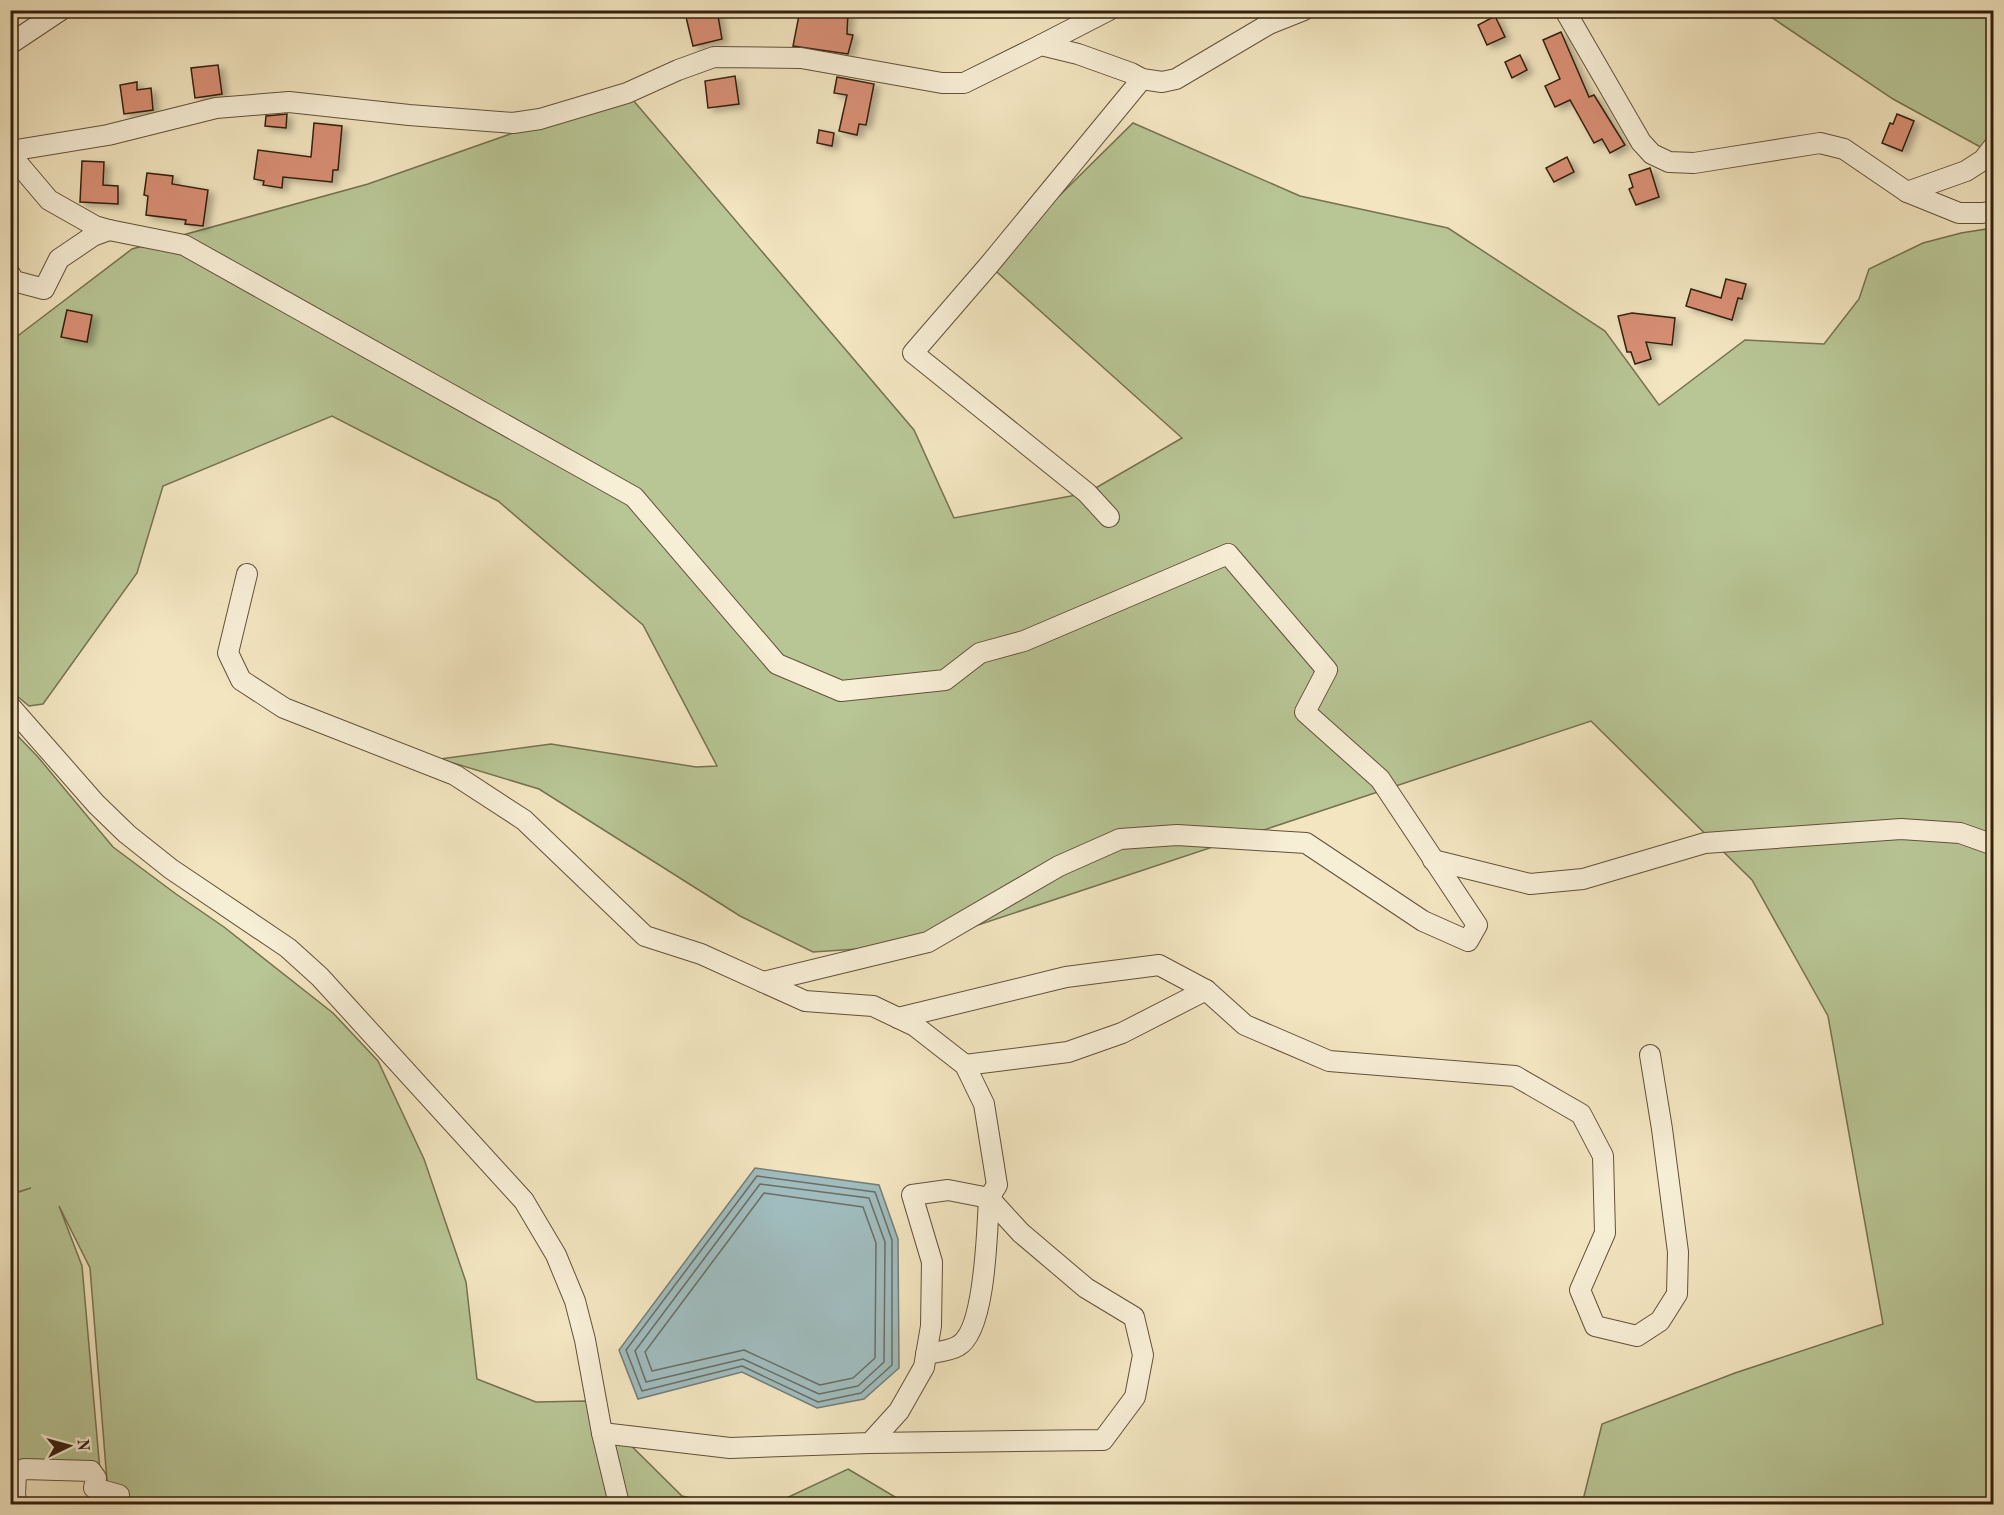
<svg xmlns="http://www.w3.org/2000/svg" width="2004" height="1515" viewBox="0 0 2004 1515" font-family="'Old Standard TT',serif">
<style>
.green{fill:#b8c595;stroke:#767250;stroke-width:1.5}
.water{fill:#a0bcbe;stroke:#747e77;stroke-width:1.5}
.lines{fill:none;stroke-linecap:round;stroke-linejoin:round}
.shore{stroke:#6a6e65;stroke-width:1.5}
.building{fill:#d88f74;stroke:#33200c;stroke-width:1.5;filter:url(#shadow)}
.minor-casing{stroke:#635139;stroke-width:22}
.minor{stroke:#f7eed6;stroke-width:20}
</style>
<defs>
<filter id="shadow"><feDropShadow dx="5.5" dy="3.5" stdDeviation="3" flood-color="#0004"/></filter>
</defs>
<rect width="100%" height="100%" fill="#f2e5c0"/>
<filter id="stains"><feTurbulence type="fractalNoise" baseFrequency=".00333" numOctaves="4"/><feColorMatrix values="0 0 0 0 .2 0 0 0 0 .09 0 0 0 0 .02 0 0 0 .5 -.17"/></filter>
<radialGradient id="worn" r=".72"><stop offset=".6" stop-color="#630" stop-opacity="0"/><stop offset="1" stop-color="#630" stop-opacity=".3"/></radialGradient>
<g class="green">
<path d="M1762,11H1993V154L1893,99Z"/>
<path d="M627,93L914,430L954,518L1087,493L1182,438L989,265L1133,123L1300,196L1448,228L1605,331L1659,405L1745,340L1824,344L1859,299L1869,269L1923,243L1961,233L1993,228V1504H1582L1602,1424L1735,1373L1883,1324L1828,1016L1752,880L1591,721L918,945L813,952L740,916L539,789L440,759L551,744L696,767L717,766L643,625L498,501L332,416L163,486L137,573L43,704L29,706L11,691V341L132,249L368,184Z"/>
<path d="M11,729L38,757L113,847L176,894L224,927L333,1013L378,1061L424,1159L466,1282L477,1379L536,1402L586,1401L682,1496L715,1504H140L107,1481L90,1268L59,1206L82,1266L100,1471L22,1473L11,1504V1201L13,1194L31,1188L11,1194Z"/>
<path d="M848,1469L907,1504H765L778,1502Z"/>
</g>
<path class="water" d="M755,1168L879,1185L898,1239L899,1368L864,1399L817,1408L742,1372L638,1399L619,1350Z"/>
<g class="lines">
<g class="shore">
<path d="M757,1176L875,1192L892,1240V1365L861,1393L818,1402L742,1366L642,1391L626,1350Z"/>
<path d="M760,1184L869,1198L885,1242L884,1362L858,1386L819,1394L743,1359L646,1382L635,1351Z"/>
<path d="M764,1193L863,1207L876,1243L875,1358L853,1378L820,1385L744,1350L652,1371L645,1352Z"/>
</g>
</g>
<g class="building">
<path d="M696,10H717L722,39L693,46L685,13Z"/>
<path d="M800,10H848L847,34L853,35L848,54L793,46Z"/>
<path d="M1495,16L1505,37L1487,45L1478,25Z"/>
<path d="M1561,32L1589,97L1594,95L1625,145L1610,153L1602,139L1594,143L1570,100L1555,107L1545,86L1560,79L1543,40Z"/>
<path d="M1520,55L1527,70L1512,78L1505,62Z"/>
<path d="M218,65L222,94L195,98L191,68Z"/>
<path d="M735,76L739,104L708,108L705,81Z"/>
<path d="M837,77L874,84L866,125L859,124L857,135L839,131L847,95L834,93Z"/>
<path d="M137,82V90L151,88L153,110L124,114L120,85Z"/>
<path d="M287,114L286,128L265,126L266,116Z"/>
<path d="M1897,114L1914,121L1902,151L1882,143L1890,123L1893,124Z"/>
<path d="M314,123L342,126L338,170H333L332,182L283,177L282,188L263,185L264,181L254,179L258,150L311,157Z"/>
<path d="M819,130L834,133L832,146L817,143Z"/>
<path d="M1567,157L1574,172L1554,182L1546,168Z"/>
<path d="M82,161L104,162L103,185L118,186V204L80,202Z"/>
<path d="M1650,168L1659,197L1636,205L1629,189L1633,187L1629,175Z"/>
<path d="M147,173L173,176L172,184L208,190L203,226L185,224L186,220L146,215L148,196L144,195Z"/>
<path d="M1726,279L1746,284L1742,299L1738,298L1732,320L1686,306L1691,289L1721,298Z"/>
<path d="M67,310L92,315L87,342L61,337Z"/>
<path d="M1632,313L1675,318L1672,345L1646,342L1651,359L1635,364L1631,352H1627L1618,316Z"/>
</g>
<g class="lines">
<g class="minor-casing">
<g id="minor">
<path d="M1564,10L1567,14L1641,142L1652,154L1669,162L1694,163L1820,143L1844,149L1907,192L1959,213H1982L1994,211"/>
<path d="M10,44L61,10"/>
<path d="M1041,45L1109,10"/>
<path d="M10,151L108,135L216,108L289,102L409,115L513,123L540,119L627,93L678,70L714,57L801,58L942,83H964L1041,45L1078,54L1131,73L1142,79L1162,82L1176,79L1269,24L1304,10"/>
<path d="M10,154L49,200L95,226L109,230L93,236L59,259L44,289L14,281L10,274"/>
<path d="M1907,192L1966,171L1983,160L1994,146"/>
<path d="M109,230L184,245L634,497L777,664L841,691L945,680L980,653L1024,641L1228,554L1327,670L1305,712L1380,779L1477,925L1468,941L1423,921L1306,843L1177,835L1120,839L1059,866L928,942L763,982"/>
<path d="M1109,517L1087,493L913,353L989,265L1142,79"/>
<path d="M247,574L228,653L241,680L284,708L455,775L524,820L645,936L701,954L805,1001L873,1006L915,1026L965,1065L984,1104L997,1185L989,1198L948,1190L912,1195L932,1262L931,1326L924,1367L899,1411L870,1443L730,1448L602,1433"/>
<path d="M10,706L96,804L127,834L171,869L288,948L320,977L524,1201L556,1255L575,1301L585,1340L602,1433L619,1504"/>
<path d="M1433,860L1530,884L1583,879L1705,843L1901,829L1960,833L1994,845"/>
<path d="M898,1018L1066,977L1159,965L1206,990L1245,1025L1329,1061L1515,1076L1581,1114L1603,1156L1605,1233L1580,1290L1595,1326L1637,1336L1660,1321L1677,1294L1678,1252L1662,1129L1650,1055"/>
<path d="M965,1065L1068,1052L1122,1033L1206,990"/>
<path d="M926,1354C936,1352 950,1351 958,1346C986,1331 987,1229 989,1198"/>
<path d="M870,1443L1103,1440L1135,1397L1143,1355L1134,1317L1086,1288L1021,1233L989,1198"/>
<path d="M17,1504L15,1495L16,1474L24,1469L91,1471L96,1478L94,1488L119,1495L117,1504"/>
</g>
</g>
<use href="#minor" class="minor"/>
</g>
<rect width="2004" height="1515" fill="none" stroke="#f2e5c0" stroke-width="36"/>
<rect x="12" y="12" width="1980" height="1491" fill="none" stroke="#33200c" stroke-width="3"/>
<rect x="18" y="18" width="1968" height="1479" fill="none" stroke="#33200c" stroke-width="1.5"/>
<g transform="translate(69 1446) rotate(85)" stroke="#f7eed6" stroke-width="4.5" paint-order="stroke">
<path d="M0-4.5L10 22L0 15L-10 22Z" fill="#33200c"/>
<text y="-9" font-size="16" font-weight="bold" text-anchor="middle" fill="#33200c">N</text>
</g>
<rect width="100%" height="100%" filter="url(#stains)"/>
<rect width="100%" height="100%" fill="url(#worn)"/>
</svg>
